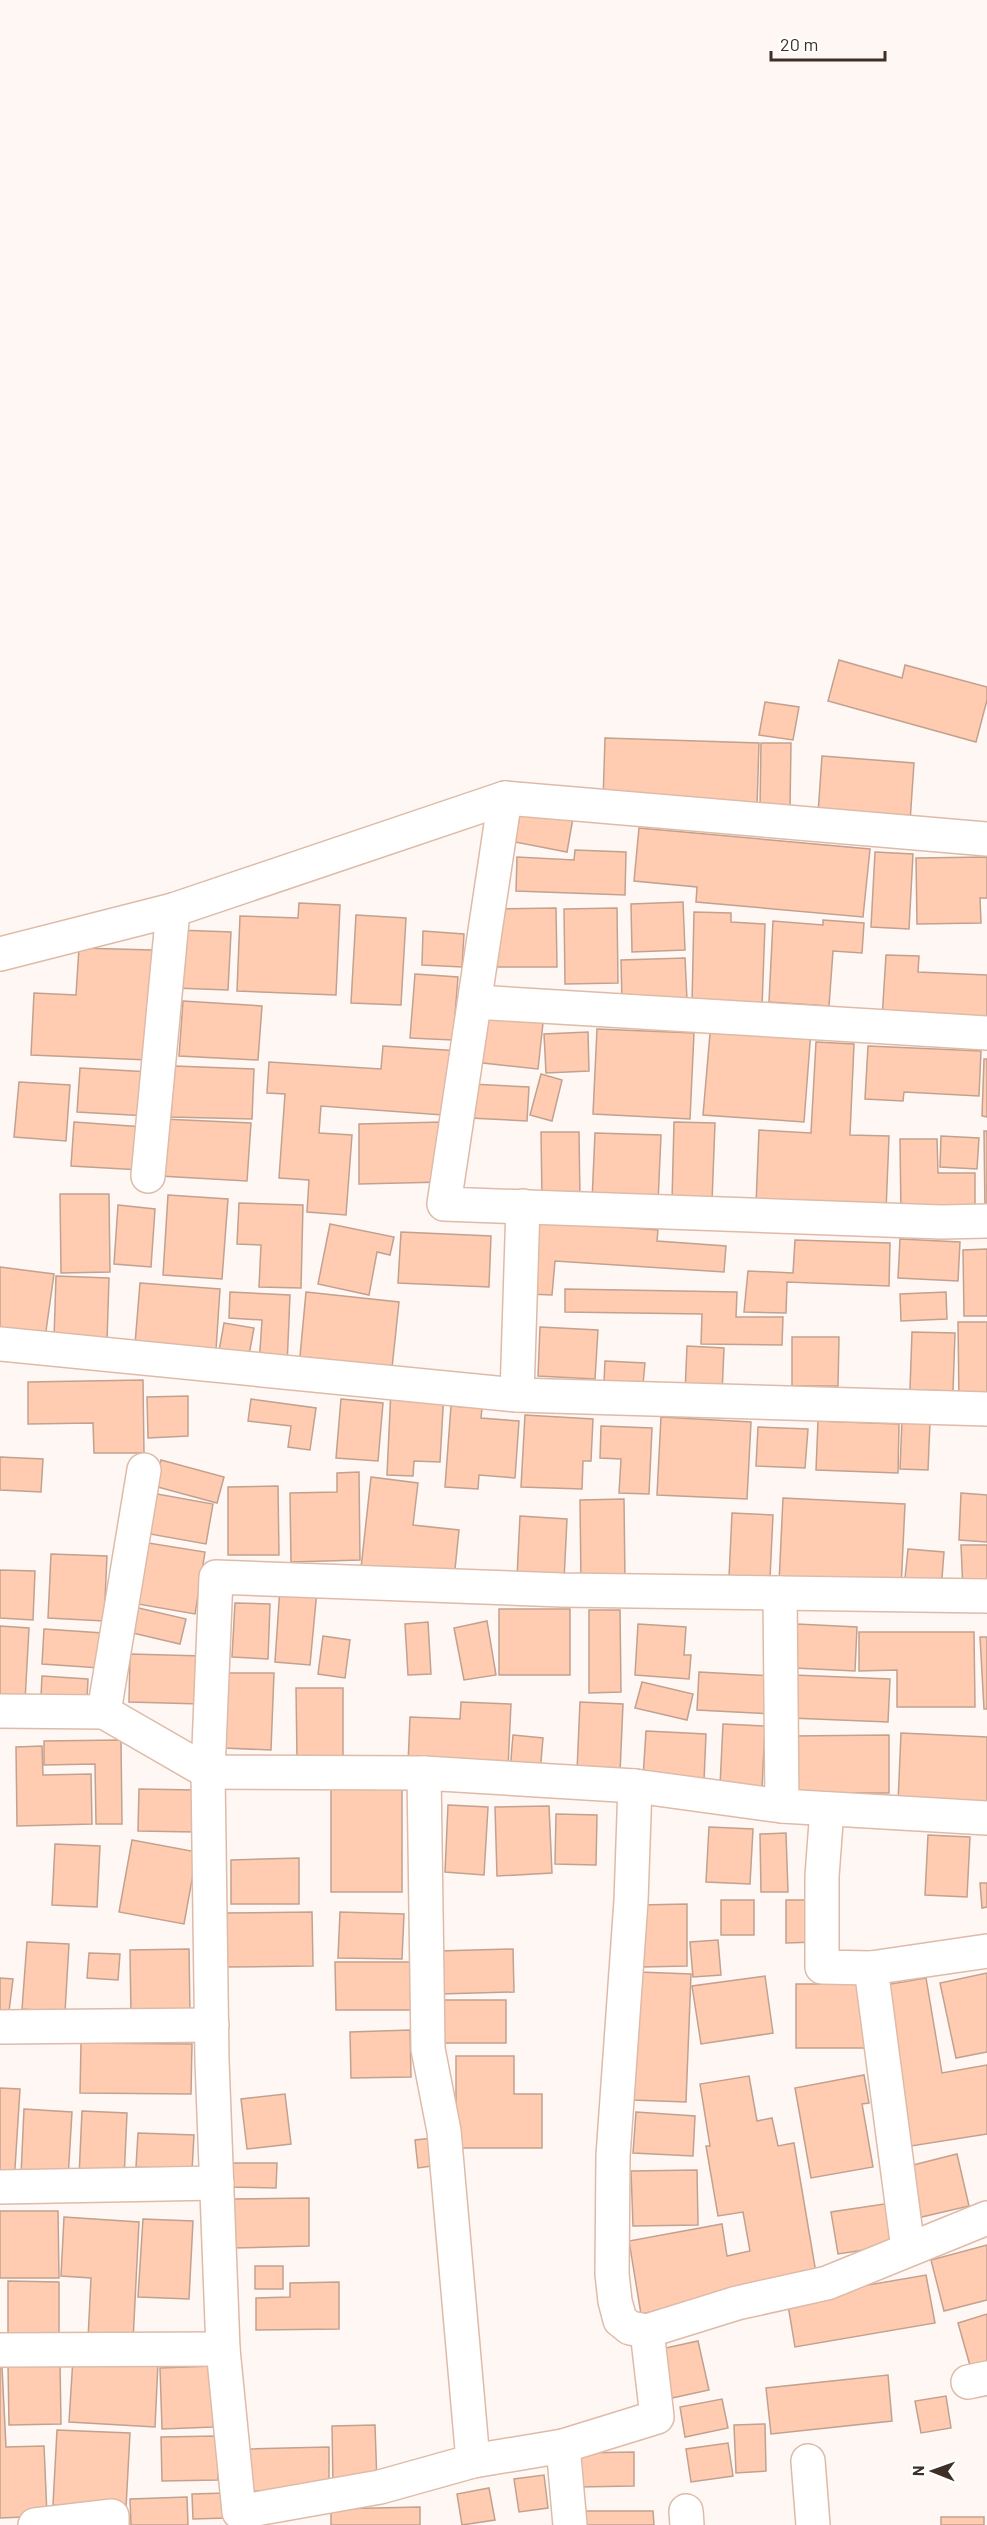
<svg xmlns="http://www.w3.org/2000/svg" width="987" height="2525" viewBox="0 0 987 2525" font-family="Barlow,sans-serif">
<style>
.building{fill:#ffccb1;stroke:#c3a18f;stroke-width:1.5}
.lines{fill:none;stroke-linecap:round;stroke-linejoin:round}
.minor-casing{stroke:#debba8;stroke-width:36}
.minor{stroke:#fff;stroke-width:33}
</style>
<rect width="100%" height="100%" fill="#fef7f3"/>
<g class="building">
<path d="M839,660L902,678L905,665L987,687V700L976,742L828,701Z"/>
<path d="M765,702L799,707L793,740L759,735Z"/>
<path d="M605,738L759,743L757,806L603,801Z"/>
<path d="M761,743H791L790,809L760,808Z"/>
<path d="M822,756L914,763L910,822L818,814Z"/>
<path d="M521,808L573,818L567,852L515,842Z"/>
<path d="M639,828L870,849L863,917L696,902L697,887L634,881Z"/>
<path d="M575,850L626,852L625,895L516,891L517,857L574,860Z"/>
<path d="M875,852L913,854L909,929L871,927Z"/>
<path d="M987,857V898H980L981,923L917,924L916,858Z"/>
<path d="M683,902L685,950L632,952L631,904Z"/>
<path d="M299,903L340,905L336,995L237,991L240,916L298,918Z"/>
<path d="M556,908L557,967H492V909Z"/>
<path d="M617,908L618,983L565,984L564,909Z"/>
<path d="M694,912L731,913V922L765,924L762,1007L692,1004Z"/>
<path d="M356,915L406,918L401,1005L351,1003Z"/>
<path d="M823,920L864,923L862,953L833,951L829,1006L769,1002L773,921L823,925Z"/>
<path d="M177,930L231,932L228,990L175,988Z"/>
<path d="M423,931L464,934L462,967L422,965Z"/>
<path d="M79,948L152,950L148,1060L31,1055L34,993L76,995Z"/>
<path d="M886,955L919,956L918,972L987,975V1025L882,1019Z"/>
<path d="M685,958L687,1000L622,1003L621,960Z"/>
<path d="M415,974L458,977L453,1040L410,1038Z"/>
<path d="M183,1001L262,1006L258,1060L179,1056Z"/>
<path d="M478,1015L543,1023L538,1069L474,1062Z"/>
<path d="M711,1022L811,1030L804,1122L703,1115Z"/>
<path d="M597,1029L694,1033L690,1119L593,1114Z"/>
<path d="M588,1032L589,1071L546,1073L544,1034Z"/>
<path d="M816,1042L854,1044L850,1135L889,1136L886,1211L756,1205L759,1130L811,1133Z"/>
<path d="M383,1046L460,1051L456,1116L321,1106L319,1133L352,1135L346,1215L307,1212L309,1180L279,1178L285,1094L267,1093L269,1062L381,1069Z"/>
<path d="M868,1046L981,1051L979,1096L904,1092L903,1101L865,1099Z"/>
<path d="M984,1059H987V1117L982,1116Z"/>
<path d="M174,1066L254,1069L252,1119L171,1117Z"/>
<path d="M80,1068L150,1072L148,1116L77,1112Z"/>
<path d="M541,1074L562,1080L552,1121L530,1115Z"/>
<path d="M19,1082L70,1085L66,1141L14,1137Z"/>
<path d="M471,1084L529,1087L527,1121L470,1118Z"/>
<path d="M163,1119L251,1123L247,1181L160,1176Z"/>
<path d="M74,1122L144,1127L141,1170L71,1166Z"/>
<path d="M443,1122V1182L359,1184V1124Z"/>
<path d="M674,1122L715,1123L712,1202L672,1201Z"/>
<path d="M984,1131H987V1212H985Z"/>
<path d="M541,1132H579L580,1199H542Z"/>
<path d="M595,1133L661,1135L658,1203L592,1201Z"/>
<path d="M941,1136L979,1138L977,1169L940,1167Z"/>
<path d="M900,1139H937L938,1173H975V1214L901,1215Z"/>
<path d="M60,1194H109L110,1272L61,1273Z"/>
<path d="M168,1195L228,1199L222,1279L163,1275Z"/>
<path d="M239,1203L303,1205L301,1288L259,1287L261,1245L237,1244Z"/>
<path d="M118,1205L155,1209L151,1267L114,1264Z"/>
<path d="M532,1221L658,1230L657,1241L726,1246L724,1272L555,1261L552,1295L528,1294Z"/>
<path d="M330,1224L394,1237L390,1255L377,1252L369,1295L318,1284Z"/>
<path d="M401,1232L491,1236L489,1287L398,1283Z"/>
<path d="M900,1239L960,1242L958,1281L898,1278Z"/>
<path d="M795,1240L890,1243L889,1286L787,1282L786,1313L744,1312L748,1271L793,1273Z"/>
<path d="M987,1249V1316H964L963,1250Z"/>
<path d="M0,1267L54,1274L45,1338L0,1331Z"/>
<path d="M56,1276L109,1278L107,1341L54,1339Z"/>
<path d="M140,1283L220,1289L216,1350L135,1344Z"/>
<path d="M565,1289L737,1292L736,1317H783L782,1345L701,1344L702,1314L565,1312Z"/>
<path d="M230,1292L290,1295L287,1366L259,1365L262,1320L229,1318Z"/>
<path d="M306,1292L399,1302L392,1368L299,1367Z"/>
<path d="M946,1292L947,1319L901,1321L900,1294Z"/>
<path d="M958,1322H987V1403H959Z"/>
<path d="M224,1323L254,1328L249,1355L219,1351Z"/>
<path d="M540,1327L598,1330L595,1379L538,1376Z"/>
<path d="M912,1332L955,1333L953,1391L910,1390Z"/>
<path d="M792,1337H839L838,1386H792Z"/>
<path d="M687,1346L724,1348L722,1394L685,1393Z"/>
<path d="M605,1361L645,1363L643,1384L604,1382Z"/>
<path d="M143,1380L144,1453H94L93,1423L28,1424V1382Z"/>
<path d="M391,1389L444,1391L440,1462L414,1461L413,1476L387,1475Z"/>
<path d="M188,1396V1436L148,1438L147,1397Z"/>
<path d="M251,1399L316,1408L310,1450L288,1447L291,1426L248,1421Z"/>
<path d="M341,1399L383,1403L378,1461L336,1458Z"/>
<path d="M451,1406L482,1408L481,1418L519,1421L515,1478L479,1475L478,1489L445,1487Z"/>
<path d="M525,1415L593,1419L591,1461H583L582,1489L521,1487Z"/>
<path d="M661,1417L751,1422L747,1499L657,1495Z"/>
<path d="M902,1420L930,1422L928,1470L900,1469Z"/>
<path d="M818,1421L899,1424L898,1473L816,1470Z"/>
<path d="M601,1426L652,1428L649,1494L619,1493L621,1459L600,1458Z"/>
<path d="M758,1427L808,1429L805,1468L756,1466Z"/>
<path d="M0,1457L43,1459L41,1492L0,1490Z"/>
<path d="M161,1460L224,1477L217,1503L154,1486Z"/>
<path d="M359,1472L360,1560L291,1562L290,1493L337,1492V1473Z"/>
<path d="M371,1477L418,1483L413,1525L459,1530L454,1579L361,1568Z"/>
<path d="M278,1486L279,1555H228V1487Z"/>
<path d="M961,1493L987,1495V1542L959,1540Z"/>
<path d="M157,1494L213,1504L206,1544L150,1534Z"/>
<path d="M783,1498L905,1504L901,1589L779,1583Z"/>
<path d="M624,1499L625,1583H581L580,1500Z"/>
<path d="M732,1513L773,1515L770,1578L729,1577Z"/>
<path d="M520,1516L567,1519L564,1580L517,1577Z"/>
<path d="M142,1542L205,1552L195,1614L132,1603Z"/>
<path d="M961,1545H987V1591H963Z"/>
<path d="M908,1549L944,1552L941,1591L904,1588Z"/>
<path d="M51,1554L107,1556L104,1621L48,1618Z"/>
<path d="M0,1570L35,1571L33,1620L0,1618Z"/>
<path d="M280,1587L317,1590L310,1665L275,1662Z"/>
<path d="M235,1603L270,1604L268,1659L232,1657Z"/>
<path d="M130,1606L186,1619L180,1644L124,1631Z"/>
<rect x="499" y="1609" width="71" height="66"/>
<path d="M589,1610H620L621,1692L589,1693Z"/>
<path d="M487,1621L496,1675L464,1680L454,1628Z"/>
<path d="M428,1622L431,1674L408,1675L405,1624Z"/>
<path d="M638,1624L686,1627L684,1655H691L689,1679L635,1675Z"/>
<path d="M797,1624L857,1627L855,1671L795,1668Z"/>
<path d="M0,1626L29,1628L25,1701L0,1699Z"/>
<path d="M44,1629L103,1633L100,1668L42,1664Z"/>
<path d="M859,1632H974L975,1707H897V1670L859,1671Z"/>
<path d="M323,1636L350,1640L345,1678L318,1674Z"/>
<path d="M980,1637H987V1709H984Z"/>
<path d="M130,1654L202,1656L201,1704L129,1702Z"/>
<path d="M699,1672L774,1676L773,1714L697,1710Z"/>
<path d="M225,1673H274L271,1750L223,1748Z"/>
<path d="M793,1675L890,1679L888,1722L791,1718Z"/>
<path d="M42,1676L88,1679L87,1699L41,1696Z"/>
<path d="M642,1682L693,1694L687,1720L635,1708Z"/>
<path d="M296,1688H343V1758L297,1759Z"/>
<path d="M461,1702L511,1704L508,1767L408,1764L410,1717L460,1719Z"/>
<path d="M580,1702L623,1704L620,1773L577,1771Z"/>
<path d="M723,1724L765,1726L762,1789L720,1786Z"/>
<path d="M646,1731L706,1734L704,1781L643,1778Z"/>
<path d="M901,1733L987,1737V1807L898,1803Z"/>
<path d="M513,1735L543,1738L540,1773L510,1771Z"/>
<path d="M889,1735V1793H793V1736Z"/>
<path d="M121,1740L122,1824H96L95,1764L44,1765V1741Z"/>
<path d="M42,1746L43,1775L91,1774L92,1824L17,1826L16,1747Z"/>
<rect x="331" y="1780" width="71" height="112"/>
<path d="M139,1789L195,1790V1832L138,1831Z"/>
<path d="M448,1805L488,1807L484,1875L445,1872Z"/>
<path d="M549,1806L552,1873L497,1876L495,1807Z"/>
<path d="M556,1814L597,1815L596,1865L555,1864Z"/>
<path d="M709,1827L753,1829L750,1884L706,1882Z"/>
<path d="M786,1833L788,1892H761L760,1834Z"/>
<path d="M928,1835L970,1837L967,1897L925,1895Z"/>
<path d="M132,1840L197,1852L184,1924L119,1912Z"/>
<path d="M55,1844L100,1846L97,1907L52,1905Z"/>
<path d="M299,1858V1904H231V1860Z"/>
<path d="M980,1883H987V1907L982,1908Z"/>
<rect x="721" y="1900" width="33" height="35"/>
<path d="M786,1900H817V1942L786,1943Z"/>
<path d="M687,1904V1966L642,1967L640,1905Z"/>
<path d="M312,1912L313,1966L225,1967V1913Z"/>
<path d="M340,1912L404,1914L402,1959L338,1958Z"/>
<path d="M718,1940L721,1975L693,1977L690,1942Z"/>
<path d="M27,1942L69,1944L65,2012L22,2009Z"/>
<path d="M189,1949L190,2015L131,2016L130,1950Z"/>
<path d="M513,1949L514,1992L440,1994L439,1951Z"/>
<path d="M89,1953L120,1954L118,1980L87,1978Z"/>
<path d="M335,1962H412V2010H336Z"/>
<path d="M638,1972L691,1974L686,2102L632,2100Z"/>
<path d="M987,1973V2052L956,2058L940,1983Z"/>
<path d="M765,1976L773,2033L701,2044L692,1986Z"/>
<path d="M0,1978L13,1979L8,2019H0Z"/>
<path d="M926,1978L942,2073L987,2065V2134L905,2147L879,1986Z"/>
<rect x="796" y="1984" width="73" height="64"/>
<path d="M444,2000H506V2043H443Z"/>
<path d="M410,2030L411,2077L351,2078L350,2032Z"/>
<path d="M81,2043L192,2044L191,2094L80,2093Z"/>
<path d="M456,2056H514V2094H542V2148H456Z"/>
<path d="M864,2075L869,2103L862,2104L873,2167L811,2178L795,2088Z"/>
<path d="M749,2076L757,2121L772,2118L778,2146L794,2143L817,2279L641,2314L629,2241L722,2224L727,2256L750,2251L743,2212L718,2216L706,2146H710L700,2084Z"/>
<path d="M0,2088L20,2089L14,2184L0,2183Z"/>
<path d="M285,2094L291,2144L247,2149L241,2099Z"/>
<path d="M24,2109L72,2112L68,2179L21,2176Z"/>
<path d="M82,2111L127,2113L124,2179L79,2177Z"/>
<path d="M636,2112L695,2116L693,2156L633,2153Z"/>
<path d="M138,2133L194,2135L192,2171L136,2167Z"/>
<path d="M442,2137L446,2164L418,2168L415,2140Z"/>
<path d="M957,2154L969,2206L913,2219L901,2168Z"/>
<path d="M223,2163H277L276,2188L223,2187Z"/>
<path d="M697,2170L698,2225L633,2226L631,2171Z"/>
<path d="M309,2198V2246L232,2248L231,2199Z"/>
<path d="M891,2203L897,2245L838,2254L831,2212Z"/>
<path d="M0,2211H58L59,2278H0Z"/>
<path d="M64,2217L139,2222L133,2341L88,2339L91,2278L61,2276Z"/>
<path d="M143,2219L193,2221L189,2299L138,2297Z"/>
<path d="M987,2245V2300L944,2311L931,2260Z"/>
<rect x="255" y="2266" width="28" height="23"/>
<path d="M926,2275L935,2323L795,2347L787,2299Z"/>
<path d="M8,2281L59,2282V2340H8Z"/>
<path d="M339,2282V2329L256,2330V2298L290,2297V2283Z"/>
<path d="M987,2314V2372L973,2376L958,2323Z"/>
<path d="M698,2341L709,2390L672,2398L661,2349Z"/>
<path d="M73,2358L158,2363L155,2427L69,2422Z"/>
<path d="M60,2363L61,2424L9,2425L8,2364Z"/>
<path d="M212,2366L213,2427L162,2429L160,2368Z"/>
<path d="M0,2367H2L6,2447L44,2446L47,2516L0,2518Z"/>
<path d="M888,2375L892,2421L771,2434L766,2388Z"/>
<path d="M946,2396L951,2428L921,2433L915,2401Z"/>
<path d="M722,2399L728,2428L685,2437L680,2407Z"/>
<path d="M765,2424L766,2471L736,2473L734,2425Z"/>
<path d="M375,2425L377,2484L333,2485L332,2426Z"/>
<path d="M57,2430L130,2433L126,2508L53,2505Z"/>
<path d="M217,2436L218,2480L162,2481L161,2437Z"/>
<path d="M728,2443L733,2476L691,2482L686,2449Z"/>
<path d="M329,2447V2491H248V2449Z"/>
<path d="M634,2452V2486L578,2487V2453Z"/>
<path d="M544,2475L548,2508L519,2512L514,2479Z"/>
<path d="M489,2488L495,2520L462,2525L457,2494Z"/>
<path d="M226,2493L227,2518L193,2519L192,2494Z"/>
<path d="M187,2497L188,2525H131L130,2499Z"/>
<path d="M420,2507V2525H331V2509Z"/>
<path d="M584,2511H653L654,2525H584Z"/>
<rect x="941" y="2517" width="43" height="8"/>
</g>
<g class="lines">
<g class="minor-casing">
<g id="minor">
<path d="M505,798L444,1204L941,1222L987,1221"/>
<path d="M0,954L173,910L505,798L987,839"/>
<path d="M475,1002L987,1033"/>
<path d="M148,1176L173,910"/>
<path d="M0,1344L517,1395L987,1409"/>
<path d="M517,1395L523,1206"/>
<path d="M780,1593L782,1806"/>
<path d="M987,1596L562,1590L216,1577L208,1772L212,2061L223,2349L239,2512L380,2487L473,2461L444,2131L428,2049L424,1773L635,1786L782,1806L987,1818"/>
<path d="M0,1711L104,1712L144,1470"/>
<path d="M104,1712L208,1772L424,1773"/>
<path d="M635,1786L631,1901L613,2156L612,2274L615,2301L620,2320L630,2328L647,2331L737,2303L827,2283L987,2218"/>
<path d="M827,1809L822,1876V1967L871,1968"/>
<path d="M0,2027L212,2025"/>
<path d="M0,2187L217,2183"/>
<path d="M908,2249L871,1968L987,1951"/>
<path d="M0,2350L223,2349"/>
<path d="M968,2382L987,2378"/>
<path d="M563,2446L657,2417L647,2331"/>
<path d="M473,2461L563,2446L570,2525"/>
<path d="M808,2461L813,2525"/>
<path d="M686,2511L687,2525"/>
<path d="M35,2525L112,2516V2525"/>
</g>
</g>
<use href="#minor" class="minor"/>
</g>
<g transform="translate(933 2471) rotate(271)" stroke="#ffffff" stroke-width="4.5" paint-order="stroke">
<path d="M0-4.5L10 22L0 15L-10 22Z" fill="#3e3028"/>
<text y="-9" font-size="16" font-weight="bold" text-anchor="middle" fill="#3e3028">N</text>
</g>
<path d="M771 51v9h114v-9" fill="none" stroke="#3e3028" stroke-width="3"/>
<text x="780" y="51" font-size="18" fill="#3e3028" stroke="#ffffff" stroke-width="4.5" paint-order="stroke">20 m</text>
</svg>
